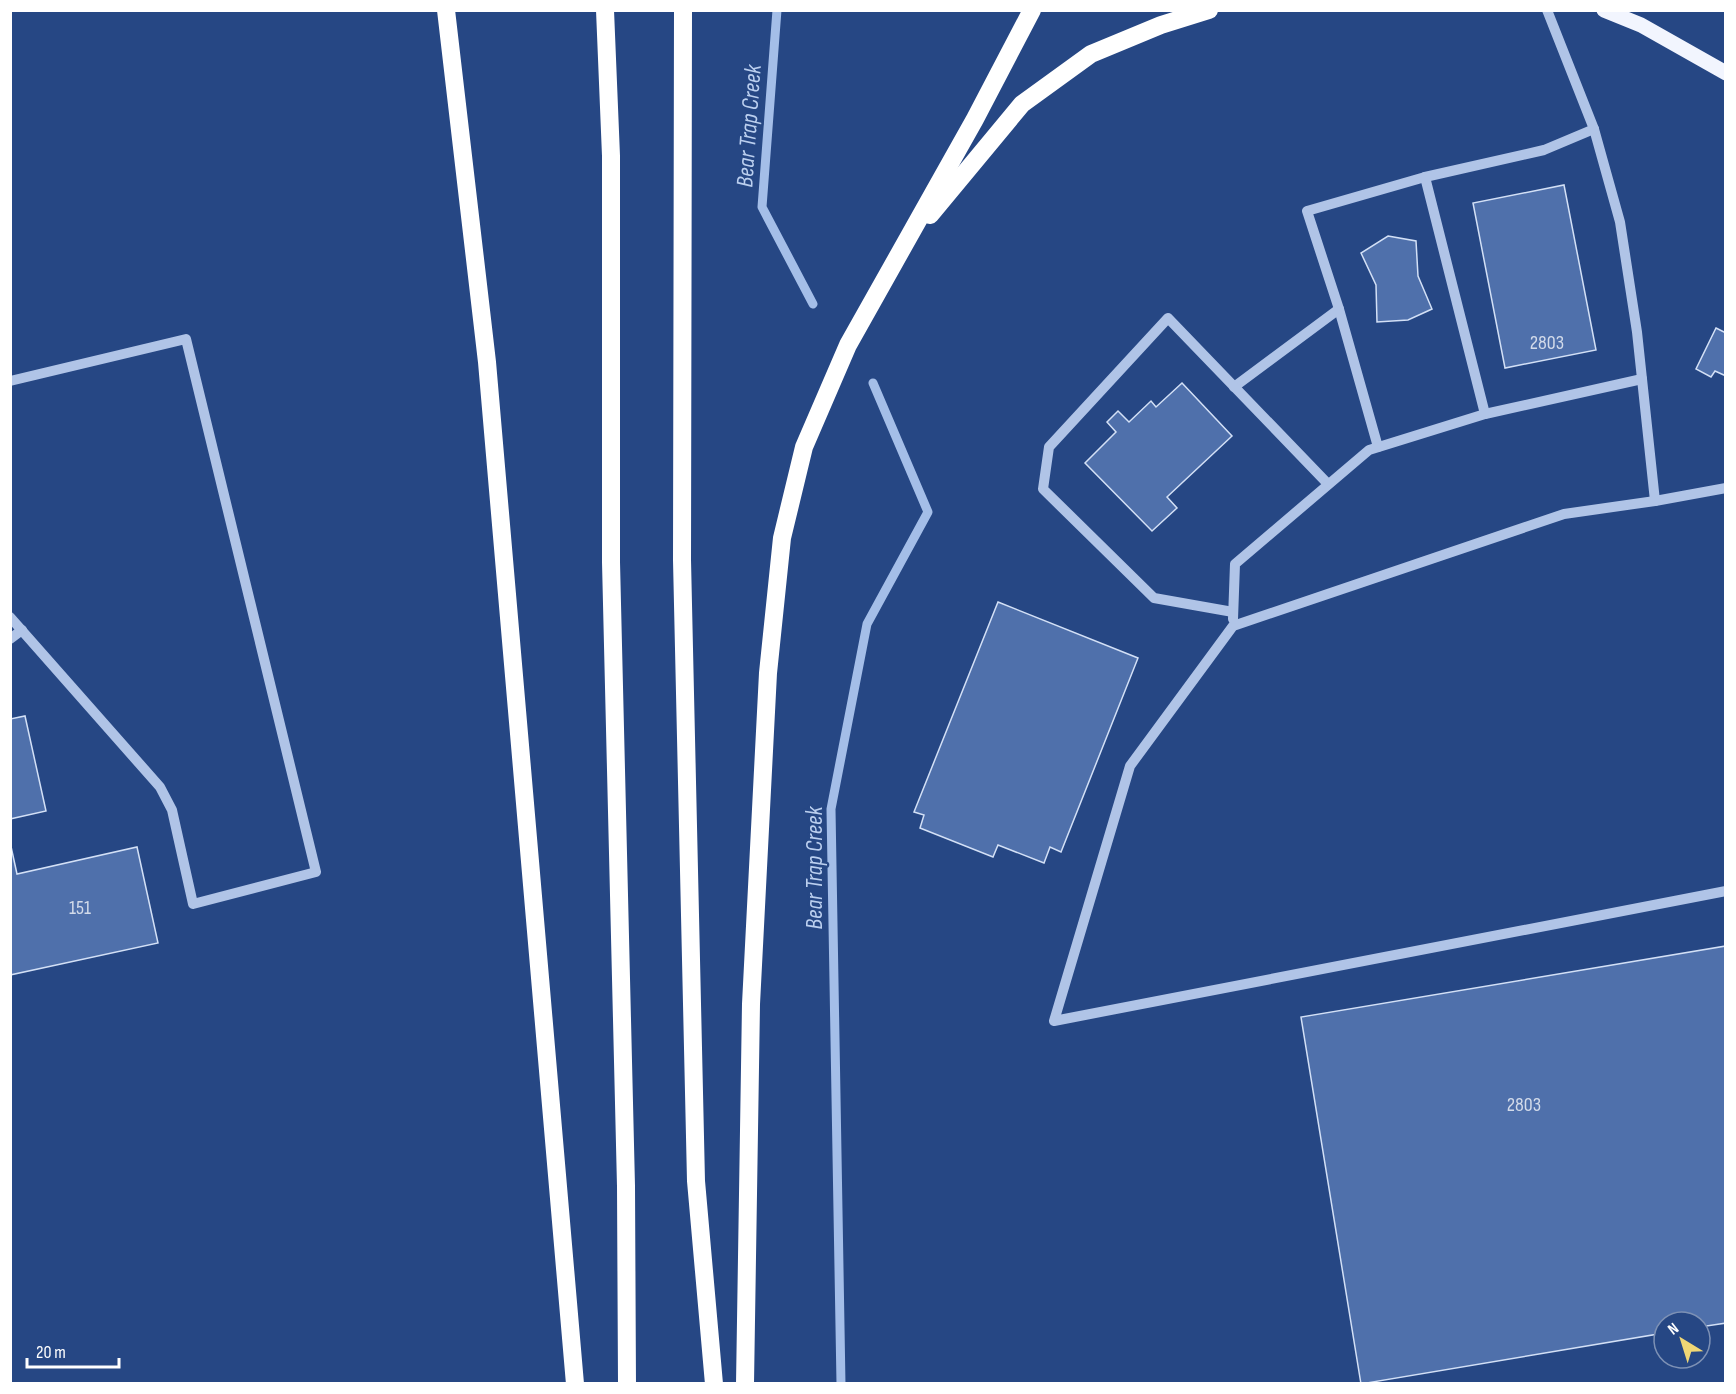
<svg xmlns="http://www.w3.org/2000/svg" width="1736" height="1394" viewBox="0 0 1736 1394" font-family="'Sofia Sans Condensed',sans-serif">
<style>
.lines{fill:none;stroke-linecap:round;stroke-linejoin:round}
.stream{stroke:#a4bee8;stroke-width:9}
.building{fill:#4f70ab;stroke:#d3e0f6;stroke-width:1.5}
.minor{stroke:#b0c4e7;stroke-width:10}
.major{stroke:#f2f5fe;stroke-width:15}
.highway{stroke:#fff;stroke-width:18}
.labels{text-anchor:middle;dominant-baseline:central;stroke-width:4.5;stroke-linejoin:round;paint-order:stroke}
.number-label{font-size:20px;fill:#d3dbea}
.water-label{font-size:24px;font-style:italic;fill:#bbcfef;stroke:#264784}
</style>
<rect width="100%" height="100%" fill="#264784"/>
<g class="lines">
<g class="stream">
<path d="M777,10L762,207L813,304"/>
<path d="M841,1384L831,809L867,624L928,512L873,383"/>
</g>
</g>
<g class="building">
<path d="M1564,185L1596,350L1505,368L1473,203Z"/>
<path d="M1388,236L1416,241L1418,276L1432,309L1408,320L1377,322L1376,285L1361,253Z"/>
<path d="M1716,328L1726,333V376L1715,371L1711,377L1696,369Z"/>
<path d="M1182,383L1232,436L1167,497L1177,508L1152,531L1085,463L1116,432L1107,422L1118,411L1129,422L1151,401L1156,407Z"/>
<path d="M998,602L1138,658L1061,852L1050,847L1044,863L998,845L993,857L920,828L924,815L914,812Z"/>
<path d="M25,716L46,811L10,819V719Z"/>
<path d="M10,842L17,874L137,847L158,943L10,975Z"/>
<path d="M1726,946V1323L1700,1327V1322H1664V1333L1361,1384L1301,1017Z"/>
</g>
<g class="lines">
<g class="minor">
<path d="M1547,10L1594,129L1620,222L1637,332L1655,501"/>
<path d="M1425,177L1544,150L1594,129"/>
<path d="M10,381L186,339L316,872L193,904L172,810L160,787L10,617"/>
<path d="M1234,387L1339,309"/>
<path d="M1378,447L1339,309L1307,211L1425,177L1485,414"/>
<path d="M1726,488L1655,501L1564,514L1233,626L1130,766L1054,1021L1726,891"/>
<path d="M1233,612L1154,598L1043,489L1049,447L1168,318L1328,484"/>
<path d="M1233,619L1235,564L1369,450L1485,414L1642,379"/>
<path d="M10,639L22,630"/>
</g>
<path class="major" d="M1604,10L1641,25L1726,73"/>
<g class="highway">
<path d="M446,10L487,362L575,1384"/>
<path d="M605,10L611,156V562L626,1186L627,1384"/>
<path d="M683,10L682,560L696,1181L714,1384"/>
<path d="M930,215L1022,104L1091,54L1161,25L1209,10"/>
<path d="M745,1384L751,1004L768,673L782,538L804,447L848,345L975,119L1032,10"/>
</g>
</g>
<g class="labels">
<g class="number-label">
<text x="1547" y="343">2803</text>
<text x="80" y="908">151</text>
<text x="1524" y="1105">2803</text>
</g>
<g class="water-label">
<text transform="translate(749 126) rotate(-86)">Bear Trap Creek</text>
<text transform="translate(814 868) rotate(-90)">Bear Trap Creek</text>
</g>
</g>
<rect width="1736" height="1394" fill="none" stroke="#ffffff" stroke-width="24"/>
<g transform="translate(1682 1340) rotate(322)"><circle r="28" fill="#264784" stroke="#7d91b5" stroke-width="1.5"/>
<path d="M0-4.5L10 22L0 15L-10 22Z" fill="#f0d775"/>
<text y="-9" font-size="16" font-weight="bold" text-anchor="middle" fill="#ffffff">N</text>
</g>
<path d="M27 1358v9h92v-9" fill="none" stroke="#ffffff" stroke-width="3"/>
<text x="36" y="1358" font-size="18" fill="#ffffff" stroke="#264784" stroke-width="4.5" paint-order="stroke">20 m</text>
</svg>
